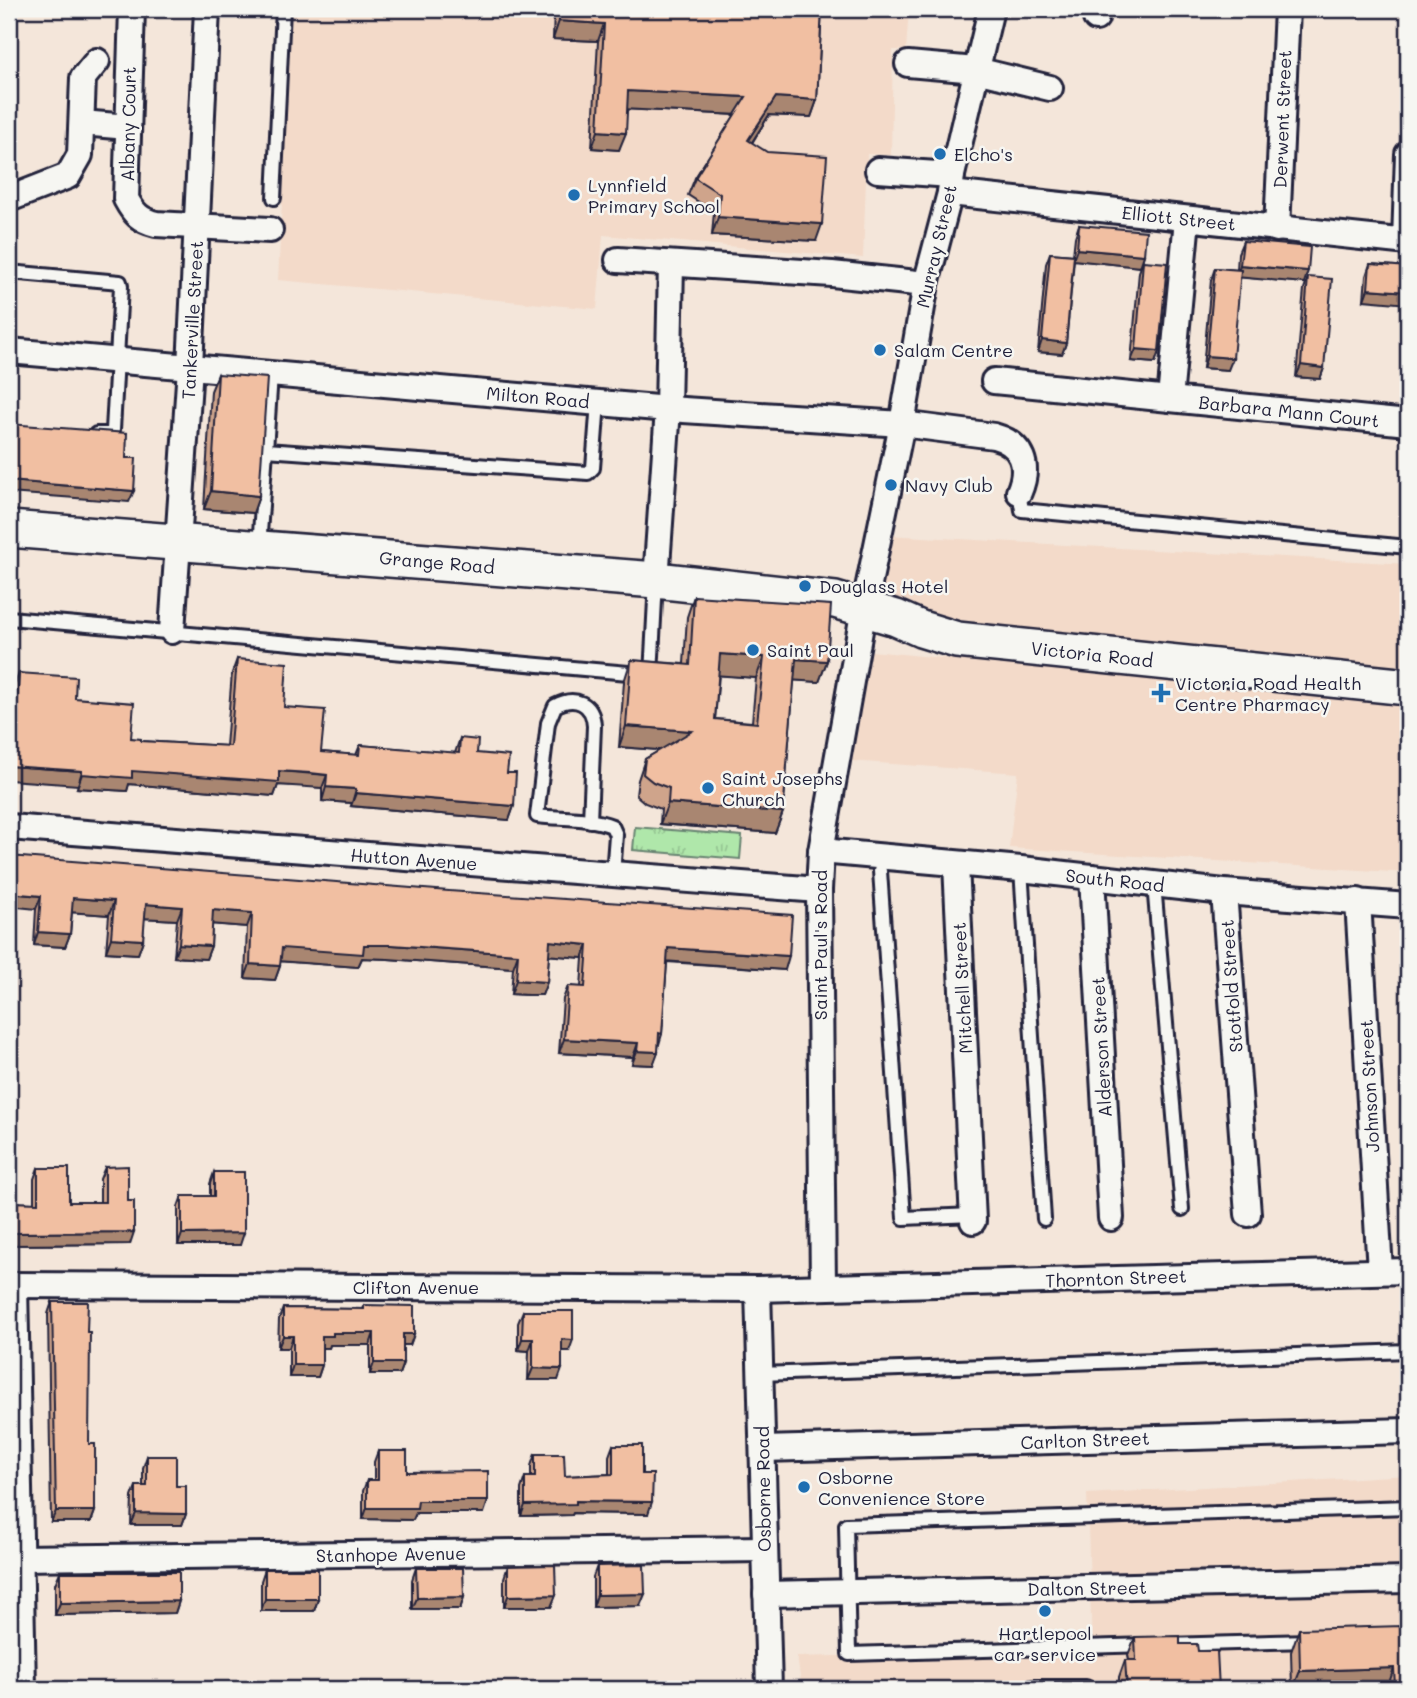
<svg xmlns="http://www.w3.org/2000/svg" width="1417" height="1698" viewBox="0 0 1417 1698" font-family="Mali,sans-serif">
<style>
.built{fill:#f3dac9}
.grass{fill:url(#grass-tufts);stroke:#688472;stroke-width:2}
.lines{fill:none;stroke-linecap:round;stroke-linejoin:round}
.lane-casing{stroke:#22223b;stroke-width:18}
.street-casing{stroke:#22223b;stroke-width:30}
.secondary-casing{stroke:#22223b;stroke-width:40}
.lane{stroke:#f6f6f2;stroke-width:12}
.street{stroke:#f6f6f2;stroke-width:24}
.secondary{stroke:#f6f6f2;stroke-width:35}
.wall{fill:#cfa48b;stroke:#22223b;stroke-width:2;fill-rule:evenodd}
.shaded-wall{fill:#a98671;stroke:#22223b;stroke-width:2}
.building{fill:#f1bfa2;stroke:#22223b;stroke-width:2;fill-rule:evenodd}
.poi-dot{fill:#1f6fb2;stroke:#f6f6f2;stroke-width:2.5}
.labels{text-anchor:middle;dominant-baseline:central;stroke-width:5;stroke-linejoin:round;paint-order:stroke}
.street-label{font-size:18px;fill:#22223b;stroke:#f6f6f2}
.poi-label{font-size:18px;fill:#22223b;stroke:#f6f6f2;text-anchor:start}
</style>
<defs>
<pattern id="grass-tufts" width="24" height="20" patternUnits="userSpaceOnUse" patternTransform="scale(1.75)"><rect width="24" height="20" fill="#afe7aa"/><path d="M3 7l-1-3M5 7V3M7 7l1-3M15 17l-1-3M17 17v-4M19 17l1-3" fill="none" stroke="#96c693"/></pattern>
</defs>
<rect width="100%" height="100%" fill="#f4e6da"/>
<filter id="ink" filterUnits="userSpaceOnUse"><feTurbulence type="fractalNoise" baseFrequency=".0143" numOctaves="2"/><feDisplacementMap in="SourceGraphic" scale="14" xChannelSelector="R" yChannelSelector="G"/><feConvolveMatrix kernelMatrix="1 2 1 2 8 2 1 2 1" color-interpolation-filters="sRGB"/></filter>
<g filter="url(#ink)">
<g class="built">
<path d="M292,9H909L906,50H893L891,155L867,154L863,258L603,235L597,309L278,280Z"/>
<path d="M887,535L1408,564V669L871,621Z"/>
<path d="M851,649L1408,704V873L1009,848L1018,773L836,760Z"/>
<path d="M1408,1475V1689H802L797,1657L1092,1649L1087,1494Z"/>
</g>
<path class="grass" d="M635,827L742,836L740,859L633,850Z"/>
<g class="lines">
<g class="lane-casing">
<g id="lane">
<path d="M274,198L283,9"/>
<path d="M9,272L120,282L121,286L113,430L110,434H96"/>
<path d="M271,374L266,450L588,473L593,468L598,402"/>
<path d="M1019,492L1022,510L1408,547"/>
<path d="M259,547L266,450"/>
<path d="M9,618L651,675L656,581"/>
<path d="M590,821L594,726C593,703 575,695 555,706L548,723L537,816C562,819 589,817 612,826L616,835L613,874"/>
<path d="M1021,869L1044,1219"/>
<path d="M880,871L904,1218L973,1215"/>
<path d="M1154,884L1182,1209"/>
<path d="M760,1374L1408,1351"/>
<path d="M1387,1638H1408"/>
<path d="M1148,1645L849,1654L846,1525L1408,1507"/>
<path d="M1166,1645L1309,1641"/>
<path d="M1032,1689V1687H1086"/>
</g>
</g>
<g class="street-casing">
<g id="street">
<path d="M132,9L126,199C134,214 140,220 156,224L270,230"/>
<path d="M1096,18V9"/>
<path d="M908,64L976,70L1050,88"/>
<path d="M82,123L128,127"/>
<path d="M878,170L952,175"/>
<path d="M950,193L1408,242"/>
<path d="M9,199L68,176L80,155L83,78L97,61"/>
<path d="M1187,219L1170,399L1408,423"/>
<path d="M1277,229L1287,9"/>
<path d="M1405,241L1408,154"/>
<path d="M618,260L832,274L926,284"/>
<path d="M9,351L668,409L902,424L994,436C1023,444 1030,466 1019,492"/>
<path d="M994,381L1170,399"/>
<path d="M656,580L668,409L671,264"/>
<path d="M172,631L190,367L207,9"/>
<path d="M9,827L819,890"/>
<path d="M821,851L1021,869L1224,892L1408,906"/>
<path d="M956,864L973,1221"/>
<path d="M1092,877L1111,1218"/>
<path d="M1224,892L1248,1214"/>
<path d="M1358,901L1380,1271"/>
<path d="M9,1285L758,1289L1408,1271"/>
<path d="M15,1285L23,1689"/>
<path d="M823,1286L819,890L821,851L864,608L902,424L926,284L950,193L952,175L991,9"/>
<path d="M758,1289L769,1689"/>
<path d="M763,1449L1408,1431"/>
<path d="M19,1558L764,1549"/>
<path d="M766,1594L1408,1580"/>
</g>
</g>
<g class="secondary-casing">
<path id="secondary" d="M9,529L656,580L835,600L896,618L921,629L957,640L1408,687"/>
</g>
<use href="#lane" class="lane"/>
<use href="#street" class="street"/>
<use href="#secondary" class="secondary"/>
</g>
<g class="wall">
<path d="M554,9H822L817,100L811,117L769,115L752,143L816,241L712,235L714,212L688,195L695,178L735,115L627,109L619,150L592,148L598,41L553,39Z"/>
<path d="M1079,225L1144,255L1140,267L1074,260L1066,343L1062,354L1038,352L1046,264L1050,253L1073,255L1075,237Z"/>
<path d="M1243,241L1304,283L1240,277L1228,370L1203,368L1211,280L1215,268L1237,270L1238,253Z"/>
<path d="M1143,261L1159,351L1155,363L1131,361L1139,272Z"/>
<path d="M1370,264L1408,267L1364,300L1366,276Z"/>
<path d="M1308,277L1324,368L1320,379L1296,377L1304,289Z"/>
<path d="M218,374L259,496L253,513L204,509L211,391Z"/>
<path d="M694,596L827,661L819,682L794,680L783,812L775,833L660,824L661,809L645,803L636,795L638,780L645,759L660,750L619,747L624,682L631,660L684,664L687,617ZM719,675L756,678L752,722L715,719Z"/>
<path d="M237,659L284,707L321,752L356,755L360,745L455,753L460,738L477,753L507,773L514,806L509,820L351,806L352,803L322,801V788L305,786L278,785L274,796L129,784L127,791L77,788L78,785L13,702L14,686L19,673L75,698L131,738L141,741L226,746L232,673Z"/>
<path d="M9,856L785,970L667,962L662,1034L653,1065L632,1064L633,1057L559,1053L563,999L568,986L581,987L583,958L549,955L547,982L542,995H528L511,994L513,968L388,959L362,958L358,967L280,961V966L275,980L245,978L247,927L212,924L211,946L206,959L174,957L177,920L144,918L143,940L138,954L106,952L109,915L72,912L70,934L65,947L34,945L36,909Z"/>
<path d="M105,1167L128,1201L130,1244L9,1245V1202L34,1203V1179L38,1168L69,1202H100V1179Z"/>
<path d="M214,1172L240,1245H178V1207L182,1196H210V1184Z"/>
<path d="M52,1302L89,1444L95,1511L91,1522H51L48,1314Z"/>
<path d="M364,1305L414,1334L410,1345H403V1363L399,1374H370V1345H330L329,1348H322V1365L318,1377H289V1348H278L279,1319L283,1308L362,1309Z"/>
<path d="M523,1311L569,1351H562L558,1380H528L529,1351L518,1350V1323Z"/>
<path d="M613,1445L642,1474L648,1514L573,1513L572,1515L521,1516V1489L525,1477H531V1466L535,1454L565,1476L609,1474V1456Z"/>
<path d="M378,1451L407,1472L484,1513H416L413,1520L363,1519V1491L367,1480H374V1462Z"/>
<path d="M147,1456L176,1486L186,1514L182,1525H131L132,1497L136,1486H143V1468Z"/>
<path d="M508,1566L556,1595L551,1607H504V1578Z"/>
<path d="M597,1566L640,1606L593,1607V1577Z"/>
<path d="M416,1568L464,1597L460,1609H412V1580Z"/>
<path d="M265,1569L318,1599L314,1611H261V1581Z"/>
<path d="M60,1572L179,1601L175,1613L55,1615V1584Z"/>
<path d="M1299,1629L1403,1645L1408,1689H1292L1291,1652Z"/>
<path d="M1135,1637L1180,1644L1198,1651L1219,1689H1119V1677L1125,1660H1129L1128,1655Z"/>
</g>
<g class="shaded-wall">
<path d="M559,21L604,24L598,41L553,39Z"/>
<path d="M628,91L746,97L740,115L622,109Z"/>
<path d="M776,97L817,100L811,117L769,115L742,158L748,140Z"/>
<path d="M598,131L626,133L619,150L592,148Z"/>
<path d="M718,217L822,224L816,241L712,235Z"/>
<path d="M1077,249L1144,255L1140,267L1073,260Z"/>
<path d="M1240,265L1308,271L1304,283L1236,277Z"/>
<path d="M1368,289L1408,292V304L1364,300Z"/>
<path d="M1042,340L1066,343L1062,354L1038,352Z"/>
<path d="M1136,349L1159,351L1155,363L1131,361Z"/>
<path d="M1207,356L1233,358L1228,370L1203,368Z"/>
<path d="M1301,365L1324,368L1320,379L1296,377Z"/>
<path d="M9,481L134,491L129,502L9,493Z"/>
<path d="M211,491L259,496L253,513L204,509Z"/>
<path d="M720,654L764,657L756,678L713,675Z"/>
<path d="M796,659L827,661L819,682L788,680Z"/>
<path d="M626,726L692,731L684,752L619,747Z"/>
<path d="M9,766L82,771L78,785L9,780Z"/>
<path d="M132,771H279L327,775L322,788L278,785L274,796L129,784L127,791L77,788L82,774Z"/>
<path d="M326,787L356,789L352,803L322,801Z"/>
<path d="M356,793L514,806L509,820L351,806Z"/>
<path d="M668,803L783,812L775,833L660,824Z"/>
<path d="M9,893L41,896L36,909L9,906Z"/>
<path d="M73,898L114,901L109,915L68,912Z"/>
<path d="M146,904L182,907L177,920L141,918Z"/>
<path d="M213,910L252,913L247,927L209,924Z"/>
<path d="M38,932L70,934L65,947L34,945Z"/>
<path d="M111,938L143,940L138,954L106,952Z"/>
<path d="M550,941L588,945L583,958L545,955Z"/>
<path d="M179,944L211,946L206,959L174,957Z"/>
<path d="M364,945H392L518,954L513,968L388,959L362,958L358,967L277,961L282,948Z"/>
<path d="M668,948L789,956L785,970L663,961Z"/>
<path d="M250,964L280,966L275,980L245,978Z"/>
<path d="M516,980L547,982L542,995H528L511,994Z"/>
<path d="M564,1039L638,1043L633,1057L559,1053Z"/>
<path d="M637,1051L658,1052L653,1065L632,1064Z"/>
<path d="M134,1232L130,1244L9,1245V1233Z"/>
<path d="M244,1233L240,1245H178L182,1234Z"/>
<path d="M333,1333H374L370,1345H330L329,1348H318L322,1336Z"/>
<path d="M403,1334H414L410,1345H399Z"/>
<path d="M283,1336H293L289,1348H278Z"/>
<path d="M522,1339H533L529,1351L518,1350Z"/>
<path d="M562,1339L573,1340L569,1351H558Z"/>
<path d="M374,1363H403L399,1374H370Z"/>
<path d="M293,1365H322L318,1377H289Z"/>
<path d="M533,1368L562,1369L558,1380H528Z"/>
<path d="M418,1501H488L484,1513H416L413,1520L363,1519L367,1508Z"/>
<path d="M576,1501L652,1502L648,1514L573,1513L572,1515L521,1516L525,1505Z"/>
<path d="M56,1511H95L91,1522H51Z"/>
<path d="M136,1513L186,1514L182,1525H131Z"/>
<path d="M645,1594L640,1606L593,1607L597,1595Z"/>
<path d="M556,1595L551,1607H504L508,1596Z"/>
<path d="M464,1597L460,1609H412L417,1598Z"/>
<path d="M265,1599H318L314,1611H261Z"/>
<path d="M179,1601L175,1613L55,1615L60,1603Z"/>
<path d="M1394,1668L1387,1689H1293L1300,1671Z"/>
<path d="M1395,1686H1408V1689H1394Z"/>
</g>
<g class="building">
<path d="M560,9H822L817,100L776,97L748,140L767,152L827,156L822,224L718,217L720,194L695,178L746,97L628,91L626,133L598,131L604,24L559,21Z"/>
<path d="M1079,225L1146,231L1144,255L1077,249Z"/>
<path d="M1243,241L1310,247L1308,271L1240,265Z"/>
<path d="M1050,253L1074,255L1066,343L1042,340Z"/>
<path d="M1143,261L1167,263L1159,351L1136,349Z"/>
<path d="M1370,264L1408,267V292L1368,289Z"/>
<path d="M1215,268L1241,270L1233,358L1207,356Z"/>
<path d="M1308,277L1332,279L1324,368L1301,365Z"/>
<path d="M218,374L267,378L259,496L211,491Z"/>
<path d="M9,424L127,433L126,458H136L134,491L9,481Z"/>
<path d="M694,596L831,605L827,661L796,659L783,812L668,803L669,788L653,782L643,774L645,759L692,731L626,726L631,660L690,665ZM720,654L764,657L757,723L715,719Z"/>
<path d="M237,659L287,663L284,707L325,710L321,752L359,755L360,745L459,753L460,738L478,740L477,753L509,756L507,773H516L514,806L356,793V789L326,787L327,775L310,773L279,771V782L132,771V778L82,774V771L9,766V702L17,703L19,673L76,677L75,698L134,703L131,738L141,739V741L230,746Z"/>
<path d="M9,856L449,891L792,915L789,956L668,948L662,1034L659,1033L658,1052L637,1051L638,1043L564,1039L568,986L585,987L588,945L550,941L547,982L516,980L518,954L392,945H364L363,954L282,948L280,966L250,964L252,913L213,910L211,946L179,944L182,907L146,904L143,940L111,938L114,901L73,898L70,934L38,932L41,896L9,893Z"/>
<path d="M128,1166V1201H134V1232L9,1233V1202L38,1203V1168H69V1202H105V1167Z"/>
<path d="M214,1172H244V1233L182,1234V1196H214Z"/>
<path d="M52,1302H88L87,1332H90L89,1444H95V1511H56Z"/>
<path d="M364,1305L414,1306V1334H403V1363H374V1333H333V1336H322V1365H293V1336H283V1308L364,1309Z"/>
<path d="M523,1311H573V1340L562,1339V1369L533,1368V1339H522Z"/>
<path d="M613,1445H642V1474H653L652,1502L576,1501V1504L525,1505V1477H535V1454H564L565,1476L613,1474Z"/>
<path d="M378,1451H407V1472L488,1471V1501H418L417,1508H367V1480H378Z"/>
<path d="M147,1456H176V1486H186V1514L136,1513V1486H147Z"/>
<path d="M555,1565L556,1595L508,1596V1566Z"/>
<path d="M644,1565L645,1594L597,1595V1566Z"/>
<path d="M416,1568H463L464,1597L417,1598Z"/>
<rect x="265" y="1569" width="53" height="30"/>
<path d="M60,1572H179V1601L60,1603Z"/>
<path d="M1402,1626L1403,1645H1408V1686H1395L1394,1668L1300,1671L1299,1629Z"/>
<path d="M1180,1636V1644H1197L1198,1651H1217L1219,1689H1127L1125,1660H1136L1135,1637Z"/>
</g>
</g>
<g class="poi-dot">
<circle cx="940" cy="154" r="7"/>
<circle cx="574" cy="195" r="7"/>
<circle cx="880" cy="350" r="7"/>
<circle cx="891" cy="485" r="7"/>
<circle cx="805" cy="586" r="7"/>
<circle cx="753" cy="650" r="7"/>
<path d="M1157.5 682.5h7v7h7v7h-7v7h-7v-7h-7v-7h7z"/>
<circle cx="708" cy="788" r="7"/>
<circle cx="804" cy="1487" r="7"/>
<circle cx="1045" cy="1611" r="7"/>
</g>
<g class="labels">
<g class="street-label">
<text transform="translate(1282 119) rotate(-88)">Derwent Street</text>
<text transform="translate(128 124) rotate(-89)">Albany Court</text>
<text transform="translate(1179 218) rotate(6)">Elliott Street</text>
<text transform="translate(936 246) rotate(-77)">Murray Street</text>
<text transform="translate(192 320) rotate(-87)">Tankerville Street</text>
<text transform="translate(538 397) rotate(5)">Milton Road</text>
<text transform="translate(1289 411) rotate(6)">Barbara Mann Court</text>
<text transform="translate(437 562) rotate(5)">Grange Road</text>
<text transform="translate(1092 654) rotate(6)">Victoria Road</text>
<text transform="translate(414 859) rotate(4)">Hutton Avenue</text>
<text transform="translate(1115 880) rotate(6)">South Road</text>
<text transform="translate(820 945) rotate(-90)">Saint Paul's Road</text>
<text transform="translate(1231 986) rotate(-94)">Stotfold Street</text>
<text transform="translate(962 988) rotate(-93)">Mitchell Street</text>
<text transform="translate(1101 1047) rotate(-93)">Alderson Street</text>
<text transform="translate(1369 1086) rotate(-93)">Johnson Street</text>
<text transform="translate(1116 1278) rotate(-2)">Thornton Street</text>
<text x="416" y="1287">Clifton Avenue</text>
<text transform="translate(1085 1440) rotate(-2)">Carlton Street</text>
<text transform="translate(763 1489) rotate(-91)">Osborne Road</text>
<text transform="translate(391 1554) rotate(-1)">Stanhope Avenue</text>
<text transform="translate(1087 1588) rotate(-1)">Dalton Street</text>
</g>
<g class="poi-label">
<text x="954" y="154">Elcho's</text>
<text x="588" y="185">Lynnfield<tspan x="588" dy="21">Primary School</tspan></text>
<text x="894" y="350">Salam Centre</text>
<text x="905" y="485">Navy Club</text>
<text x="819" y="586">Douglass Hotel</text>
<text x="767" y="650">Saint Paul</text>
<text x="1175" y="683">Victoria Road Health<tspan x="1175" dy="21">Centre Pharmacy</tspan></text>
<text x="722" y="778">Saint Josephs<tspan x="722" dy="21">Church</tspan></text>
<text x="818" y="1477">Osborne<tspan x="818" dy="21">Convenience Store</tspan></text>
<text x="1045" y="1633" text-anchor="middle">Hartlepool<tspan x="1045" dy="21">car service</tspan></text>
</g>
</g>
<rect width="1417" height="1698" fill="none" stroke="#f6f6f2" stroke-width="35"/>
<rect x="18" y="18" width="1382" height="1663" fill="none" stroke="#22223b" stroke-width="2.5" filter="url(#ink)"/>
</svg>
